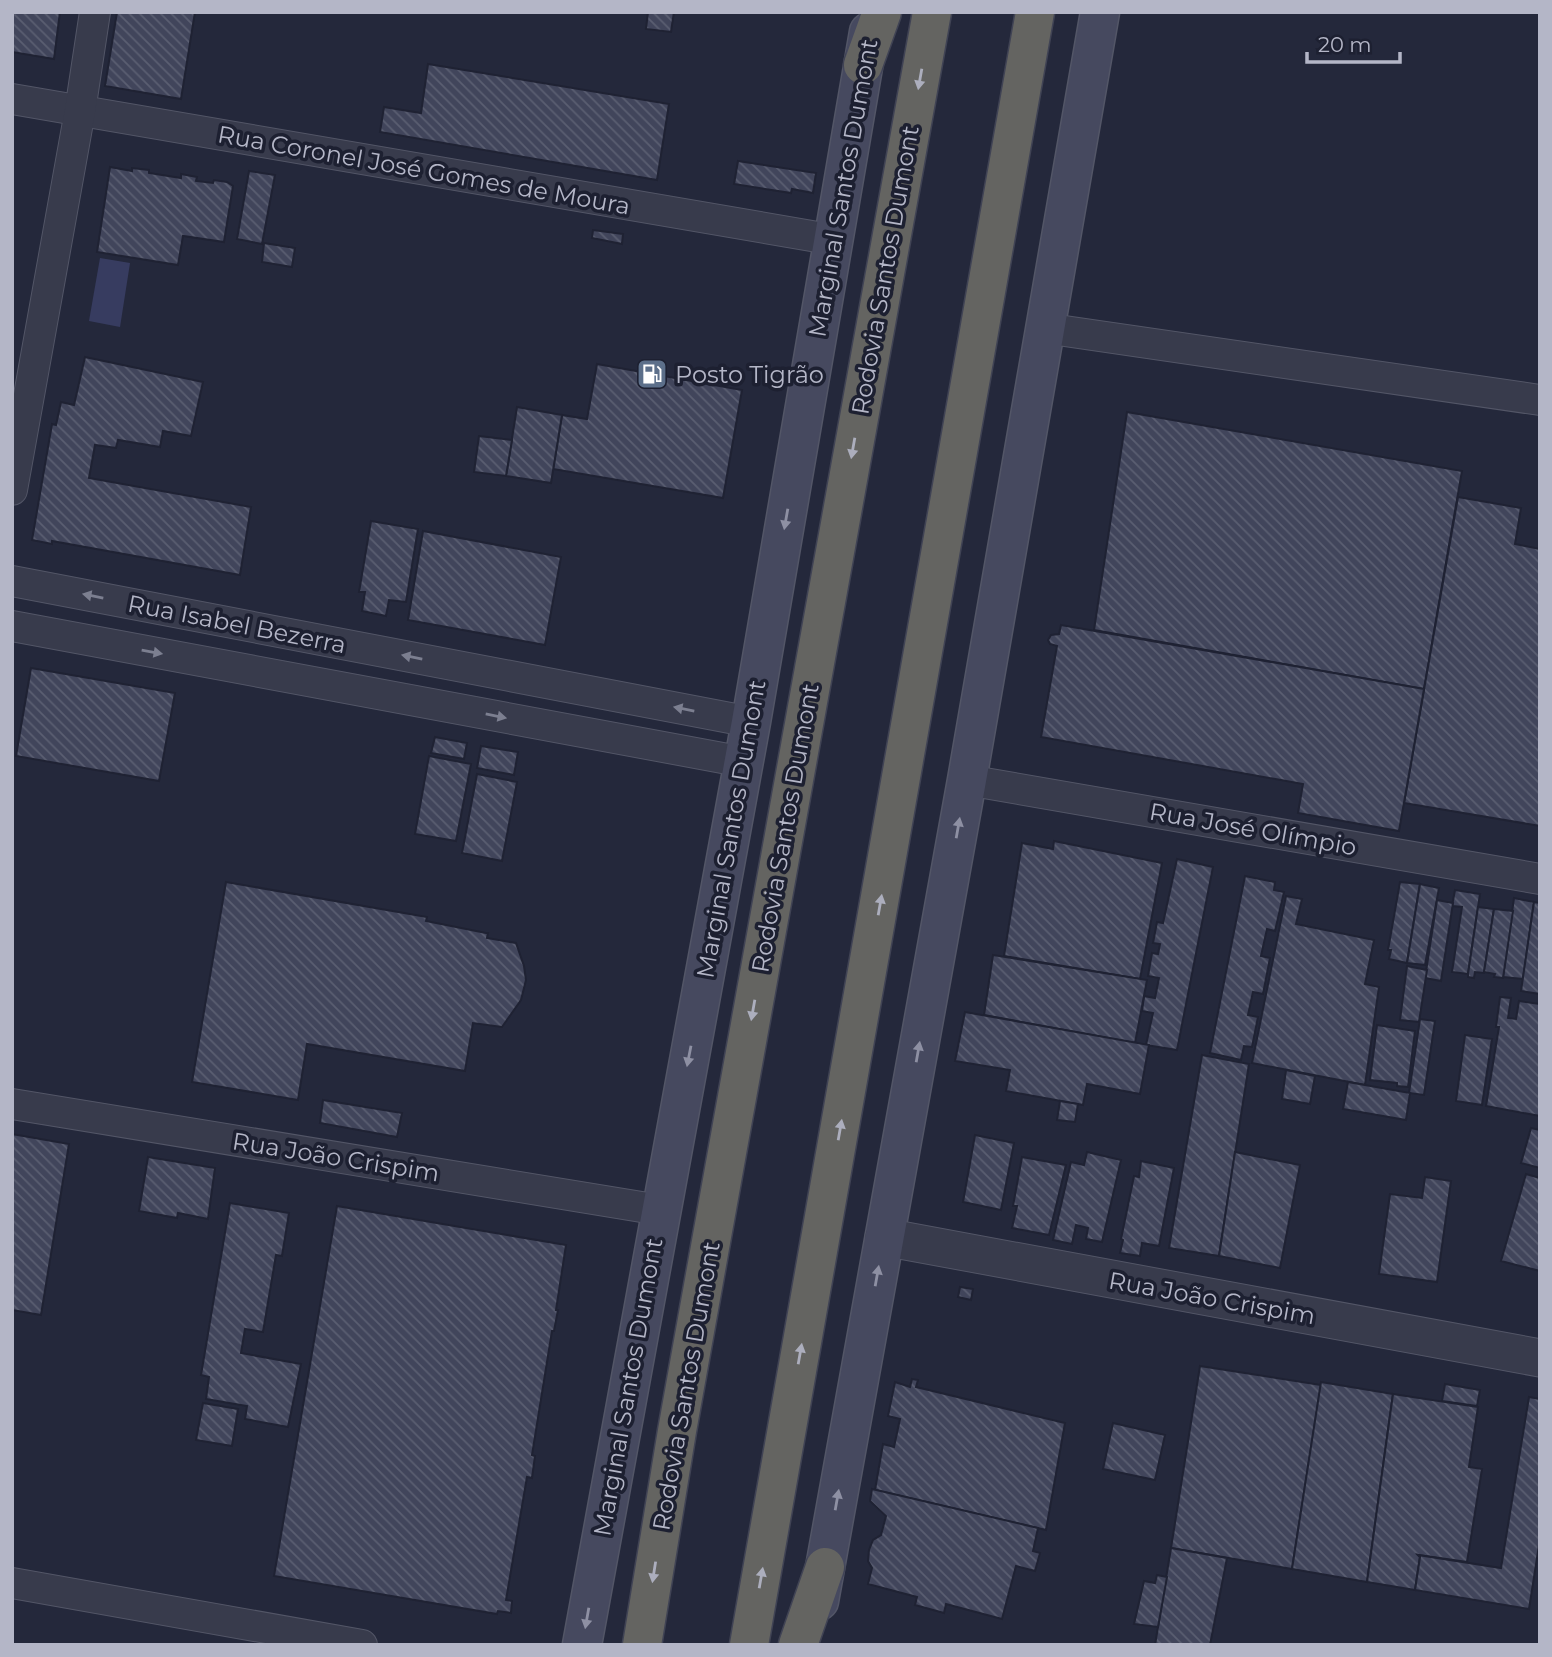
<svg xmlns="http://www.w3.org/2000/svg" width="1552" height="1657" viewBox="0 0 1552 1657" font-family="Montserrat,sans-serif">
<style>
.water{fill:#373c60}
.building{fill:url(#building-back-hatch);stroke:#1f2233;stroke-width:2}
.lines{fill:none;stroke-linecap:round;stroke-linejoin:round}
.minor-casing{stroke:#535667;stroke-width:32}
.tertiary-casing{stroke:#535667;stroke-width:39}
.secondary-casing{stroke:#535667;stroke-width:41}
.trunk-casing{stroke:#404354;stroke-width:41}
.minor{stroke:#383b4c;stroke-width:30}
.tertiary{stroke:#383b4c;stroke-width:37}
.secondary{stroke:#46495f;stroke-width:38}
.trunk{stroke:#646461;stroke-width:38}
.oneway{fill:#acaebd}
.oneway2{fill:#8e90a3}
.oneway3{fill:#7c7f90}
.labels{text-anchor:middle;dominant-baseline:central;stroke-width:7;stroke-linejoin:round;paint-order:stroke}
.street-label{font-size:24px;fill:#b4b6c7;stroke:#1d2031}
.poi-label{font-size:24px;fill:#b4b6c7;stroke:#1d2031;text-anchor:start}
</style>
<defs>
<pattern id="building-back-hatch" width="6" height="6" patternUnits="userSpaceOnUse" patternTransform="scale(1.75)"><rect width="6" height="6" fill="#41455b"/><path d="M-1 5l2 2M0 0l6 6M5-1l2 2" fill="none" stroke="#5a5e71"/></pattern>
</defs>
<rect width="100%" height="100%" fill="#24283b"/>
<path class="water" d="M100,258L130,263L120,327L89,321Z"/>
<g class="building">
<path d="M12,12H60L54,59L12,52Z"/>
<path d="M117,12H195L181,99L105,86Z"/>
<path d="M648,12H674L671,32L646,29Z"/>
<path d="M428,64L669,104L657,180L380,132L384,107L421,113Z"/>
<path d="M738,161L816,173L813,193L792,189L791,193L734,184Z"/>
<path d="M110,167L132,171V168L149,170V173L181,178V174L197,177L196,181L213,183L214,180L227,182L233,186L224,242L183,236L178,265L97,252Z"/>
<path d="M249,171L275,175L262,244L237,239Z"/>
<path d="M593,230L623,234L622,244L592,238Z"/>
<path d="M264,243L295,248L292,267L262,262Z"/>
<path d="M85,357L203,382L191,436L163,431L160,447L118,440L116,448L95,445L89,478L251,507L240,575L52,541V544L32,540L52,424L56,425L61,402L74,405Z"/>
<path d="M597,364L742,390L723,498L553,469L562,415L587,419Z"/>
<path d="M517,407L562,415L551,483L506,476Z"/>
<path d="M1127,412L1462,471L1424,689L1094,630Z"/>
<path d="M479,436L512,440L506,476L474,472Z"/>
<path d="M1458,497L1521,508L1515,544L1540,549V826L1404,803Z"/>
<path d="M371,521L418,529L406,602L389,600L386,616L362,611L365,592H359Z"/>
<path d="M423,531L561,557L545,645L408,620Z"/>
<path d="M1061,625L1424,689L1399,831L1298,813L1303,784L1041,737L1057,646L1050,644L1048,640L1051,635L1059,634Z"/>
<path d="M31,668L175,693L159,781L16,756Z"/>
<path d="M435,737L467,743L464,759L431,753Z"/>
<path d="M481,746L518,752L514,775L477,768Z"/>
<path d="M429,756L471,764L456,841L415,834Z"/>
<path d="M477,774L517,782L502,861L462,853Z"/>
<path d="M1054,841L1162,863L1140,979L1004,956L1022,843L1053,849Z"/>
<path d="M1177,859L1213,867L1177,1050L1146,1045L1153,1013L1142,1011L1144,996L1155,998L1159,978L1148,976L1152,953L1158,954L1160,944L1153,943L1157,922L1163,923Z"/>
<path d="M1245,876L1275,882L1274,890L1284,892L1275,931L1267,929L1261,956L1270,958L1263,994L1253,992L1251,1001L1248,1015L1258,1017L1252,1047L1244,1046L1241,1060L1210,1053Z"/>
<path d="M226,882L427,917L426,921L486,933H488L487,938L516,943L524,966L526,980L521,1000L502,1027L473,1023L465,1071L307,1044L298,1100L192,1082Z"/>
<path d="M1400,882L1420,884L1407,963L1389,959L1391,950H1388Z"/>
<path d="M1420,884L1439,888L1425,965L1407,963Z"/>
<path d="M1455,890L1480,894L1468,974L1452,972L1462,907L1452,906Z"/>
<path d="M1286,896L1302,899L1296,924L1374,940L1365,984L1379,987L1365,1085L1252,1063Z"/>
<path d="M1514,898L1534,902L1523,979L1503,977Z"/>
<path d="M1437,900L1453,903L1441,981L1425,978Z"/>
<path d="M1534,902L1540,903V994L1521,991Z"/>
<path d="M1478,907L1494,909L1484,973L1475,972L1474,978L1468,977V974Z"/>
<path d="M1494,909L1513,911L1503,978L1494,977L1495,974L1484,972Z"/>
<path d="M993,955L1147,980L1135,1043L984,1015Z"/>
<path d="M1407,966L1427,970L1419,1022L1400,1020Z"/>
<path d="M1500,997L1511,998L1508,1018L1516,1019L1519,1001L1540,1004V1116L1486,1106L1499,1027H1496Z"/>
<path d="M965,1012L1149,1045L1140,1094L1087,1084L1083,1105L1006,1091L1010,1070L955,1061Z"/>
<path d="M1420,1019L1435,1021L1424,1095L1409,1093Z"/>
<path d="M1377,1025L1415,1031L1408,1087L1397,1086V1083L1370,1080Z"/>
<path d="M1465,1035L1492,1039L1482,1105L1456,1101Z"/>
<path d="M1202,1055L1249,1064L1219,1256L1169,1248Z"/>
<path d="M1286,1070L1315,1076L1310,1104L1282,1099Z"/>
<path d="M1348,1082L1410,1093L1406,1120L1343,1109Z"/>
<path d="M323,1100L402,1113L397,1137L320,1123Z"/>
<path d="M1060,1101L1078,1104L1075,1122L1057,1120Z"/>
<path d="M1531,1128L1540,1130V1168L1521,1163Z"/>
<path d="M12,1134L69,1144L41,1315L12,1310Z"/>
<path d="M975,1135L1014,1143L1001,1210L963,1202Z"/>
<path d="M1087,1152L1121,1160L1102,1242L1086,1239L1088,1228L1076,1225L1072,1244L1053,1240L1071,1162L1084,1165Z"/>
<path d="M1235,1152L1300,1165L1280,1268L1219,1256Z"/>
<path d="M148,1157L215,1168L208,1219L178,1213L177,1218L139,1211Z"/>
<path d="M1022,1157L1066,1165L1049,1235L1012,1228L1017,1206H1013Z"/>
<path d="M1141,1161L1174,1168L1159,1246L1142,1243L1140,1256L1120,1253L1123,1240L1121,1239L1134,1176L1139,1177Z"/>
<path d="M1526,1174L1540,1178V1271L1501,1261Z"/>
<path d="M1425,1177L1451,1181L1437,1282L1379,1274L1390,1194L1422,1198Z"/>
<path d="M230,1203L289,1213L282,1256L276,1255L263,1332L245,1329L241,1353L301,1364L288,1427L245,1419L247,1406L206,1399L209,1377L201,1375Z"/>
<path d="M337,1206L566,1245L556,1310H558L554,1331H552L532,1455L535,1456L532,1478L527,1477L506,1600L512,1601L511,1613L498,1611L497,1614L274,1576Z"/>
<path d="M960,1287L973,1289L971,1300L958,1297Z"/>
<path d="M1200,1366L1321,1385L1292,1569L1171,1548Z"/>
<path d="M912,1379L918,1380L916,1387L1065,1423L1046,1530L875,1490L883,1444L894,1447L900,1419L888,1416L895,1382L910,1387Z"/>
<path d="M1321,1382L1393,1394L1367,1582L1292,1569Z"/>
<path d="M1445,1384L1480,1390L1477,1406L1442,1401Z"/>
<path d="M1393,1394L1478,1407L1469,1467L1482,1469L1467,1562L1418,1555L1420,1557L1415,1590L1367,1582Z"/>
<path d="M1529,1397L1540,1399V1539L1529,1609L1415,1590L1420,1557L1418,1555L1501,1568Z"/>
<path d="M203,1403L238,1409L232,1446L196,1440Z"/>
<path d="M1113,1423L1165,1435L1155,1480L1103,1469Z"/>
<path d="M872,1489L1038,1528L1033,1551L1040,1553L1035,1571L1016,1566L1002,1619L946,1604L944,1613L915,1605L917,1597L868,1584L872,1568L868,1561L869,1550L873,1540L881,1535L886,1516L870,1501Z"/>
<path d="M1171,1548L1227,1558L1210,1645H1155Z"/>
<path d="M1157,1575L1167,1577L1158,1627L1134,1624L1144,1581L1155,1583Z"/>
</g>
<g class="lines">
<g class="minor-casing">
<g id="minor">
<path d="M12,99L835,240"/>
<path d="M1044,328L1540,400"/>
<path d="M12,490L80,111L95,12"/>
<path d="M12,581L751,722"/>
<path d="M12,626L744,762"/>
<path d="M967,780L1540,879"/>
<path d="M12,1104L660,1210"/>
<path d="M12,1583L362,1645"/>
</g>
</g>
<g class="tertiary-casing">
<path id="tertiary" d="M884,1237L1540,1358"/>
</g>
<g class="secondary-casing">
<g id="secondary">
<path d="M819,1601L967,780L1100,12"/>
<path d="M582,1645L751,722L869,32"/>
</g>
</g>
<g class="trunk-casing">
<g id="trunk">
<path d="M863,65L882,12"/>
<path d="M642,1645L677,1431L932,12"/>
<path d="M749,1645L1035,12"/>
<path d="M798,1645L825,1567"/>
</g>
</g>
<use href="#minor" class="minor"/>
<use href="#tertiary" class="tertiary"/>
<use href="#secondary" class="secondary"/>
<use href="#trunk" class="trunk"/>
</g>
<defs><path id="oneway-solid" d="M-6-.8H1V-3.2L6.5 0L1 3.2V.8H-6Z" transform="scale(1.75)"/></defs>
<g class="oneway">
<use href="#oneway-solid" transform="translate(920 79) rotate(100)"/>
<use href="#oneway-solid" transform="translate(853 448) rotate(100)"/>
<use href="#oneway-solid" transform="translate(880 905) rotate(-80)"/>
<use href="#oneway-solid" transform="translate(753 1010) rotate(100)"/>
<use href="#oneway-solid" transform="translate(840 1130) rotate(-80)"/>
<use href="#oneway-solid" transform="translate(800 1354) rotate(-80)"/>
<use href="#oneway-solid" transform="translate(654 1572) rotate(99)"/>
<use href="#oneway-solid" transform="translate(761 1578) rotate(-80)"/>
</g>
<g class="oneway2">
<use href="#oneway-solid" transform="translate(786 519) rotate(100)"/>
<use href="#oneway-solid" transform="translate(958 828) rotate(-80)"/>
<use href="#oneway-solid" transform="translate(918 1052) rotate(-80)"/>
<use href="#oneway-solid" transform="translate(689 1056) rotate(101)"/>
<use href="#oneway-solid" transform="translate(877 1276) rotate(-80)"/>
<use href="#oneway-solid" transform="translate(837 1500) rotate(-80)"/>
<use href="#oneway-solid" transform="translate(587 1618) rotate(100)"/>
</g>
<g class="oneway3">
<use href="#oneway-solid" transform="translate(93 596) rotate(-169)"/>
<use href="#oneway-solid" transform="translate(152 652) rotate(10)"/>
<use href="#oneway-solid" transform="translate(412 657) rotate(-169)"/>
<use href="#oneway-solid" transform="translate(684 709) rotate(-169)"/>
<use href="#oneway-solid" transform="translate(496 716) rotate(11)"/>
</g>
<defs>
<g id="fuel-square" transform="scale(1.575)"><rect x="-9" y="-9" width="18" height="18" rx="4" fill="#5c6f8a" stroke="#1d2031"/><path d="M-5.5-6h7V0h2V4h1.3V-2.5L3-4.5l.8-.8L6-3V5H2.5V1h-1V6h-7ZM-4.2-4.7v3.2H.2V-4.7Z" fill="#fff"/></g>
</defs>
<g fill-rule="evenodd">
<use href="#fuel-square" x="652" y="374"/>
</g>
<g class="labels">
<g class="street-label">
<text transform="translate(424 170) rotate(10)">Rua Coronel José Gomes de Moura</text>
<text transform="translate(843 188) rotate(-80)">Marginal Santos Dumont</text>
<text transform="translate(885 270) rotate(-80)">Rodovia Santos Dumont</text>
<text transform="translate(237 624) rotate(11)">Rua Isabel Bezerra</text>
<text transform="translate(785 828) rotate(-80)">Rodovia Santos Dumont</text>
<text transform="translate(731 829) rotate(-80)">Marginal Santos Dumont</text>
<text transform="translate(1253 829) rotate(10)">Rua José Olímpio</text>
<text transform="translate(336 1157) rotate(9)">Rua João Crispim</text>
<text transform="translate(1212 1298) rotate(10)">Rua João Crispim</text>
<text transform="translate(686 1386) rotate(-80)">Rodovia Santos Dumont</text>
<text transform="translate(628 1387) rotate(-80)">Marginal Santos Dumont</text>
</g>
<g class="poi-label">
<text x="675" y="374">Posto Tigrão</text>
</g>
</g>
<rect width="1552" height="1657" fill="none" stroke="#b4b6c7" stroke-width="28"/>
<path d="M1307 52v10h93v-10" fill="none" stroke="#b4b6c7" stroke-width="3.5"/>
<text x="1318" y="52" font-size="21" fill="#b4b6c7" stroke="#1d2031" stroke-width="5" paint-order="stroke">20 m</text>
</svg>
